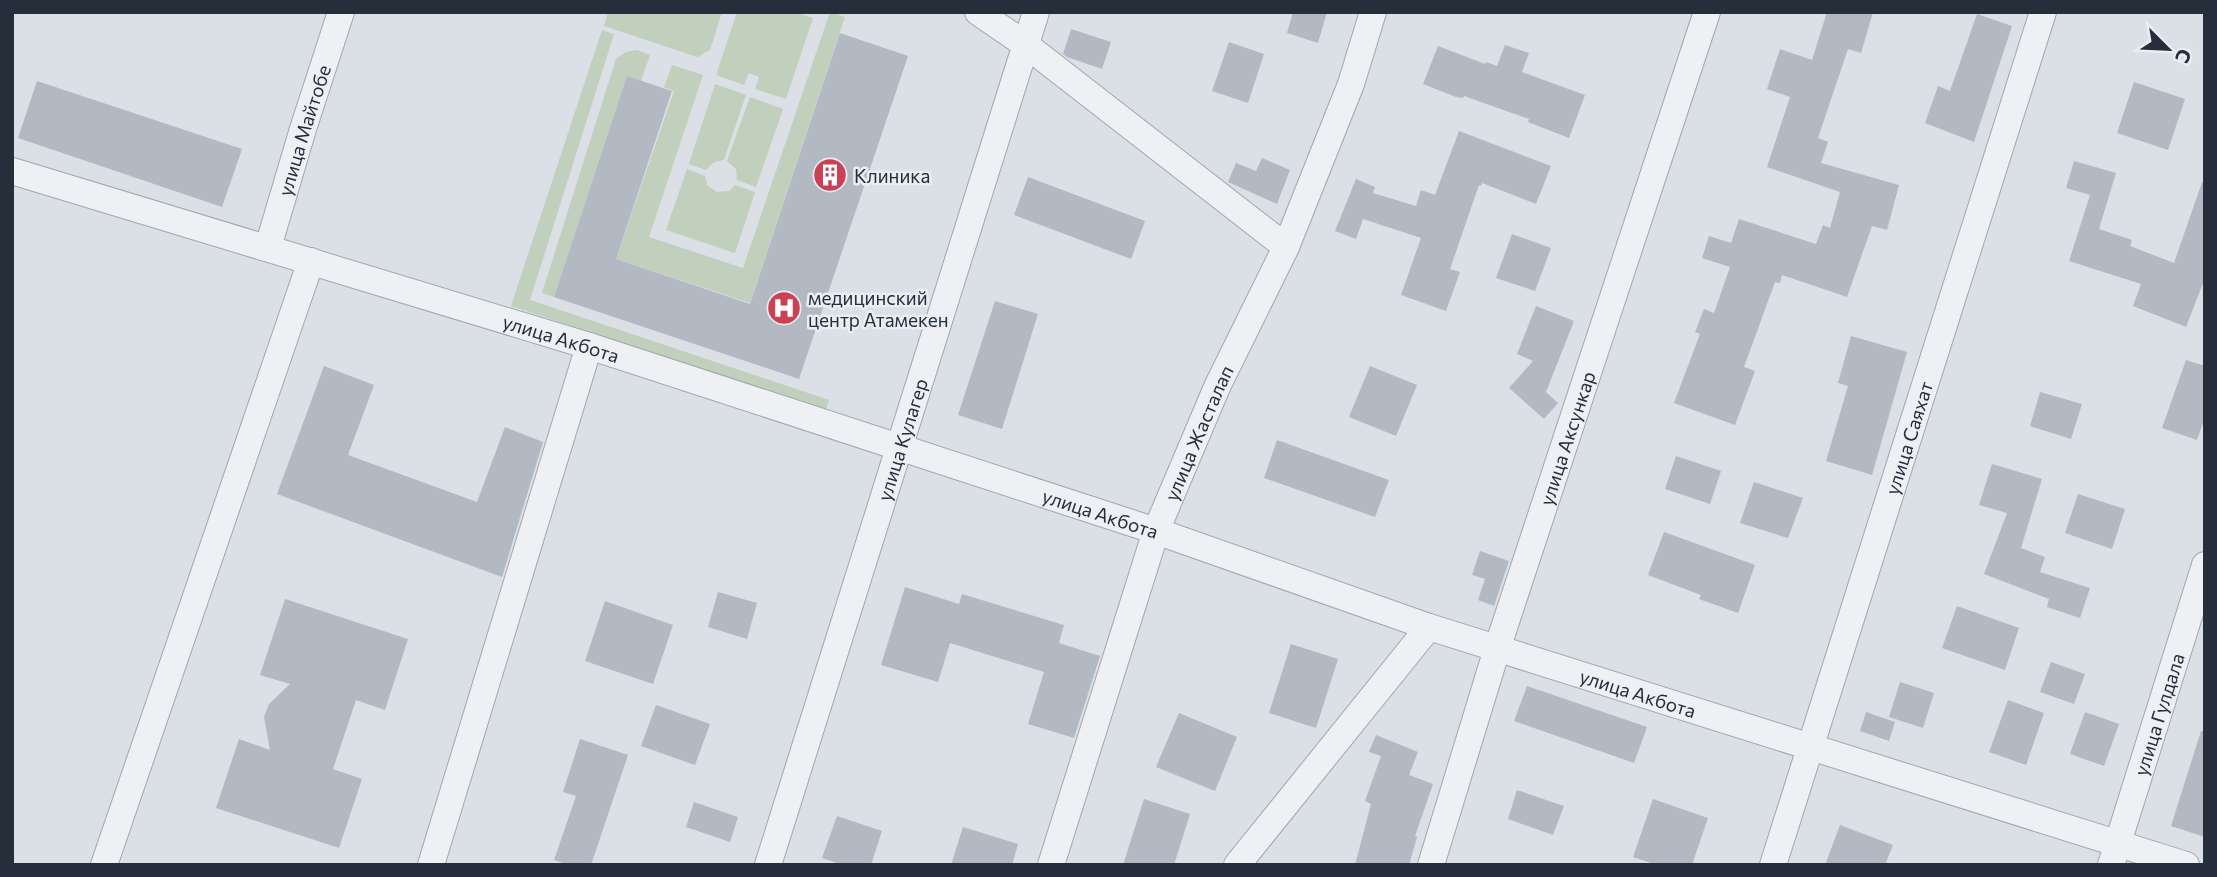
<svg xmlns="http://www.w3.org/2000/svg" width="2217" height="877" viewBox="0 0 2217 877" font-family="Commissioner,sans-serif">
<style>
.green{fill:#c1cfbd}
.building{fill:#b3b9c2}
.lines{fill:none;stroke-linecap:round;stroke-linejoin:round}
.minor-casing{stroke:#a1a6af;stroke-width:28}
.minor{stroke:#eef0f4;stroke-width:26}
.labels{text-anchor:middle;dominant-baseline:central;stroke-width:5;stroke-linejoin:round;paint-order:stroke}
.street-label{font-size:19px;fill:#262e3b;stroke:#eaeef3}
.poi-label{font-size:19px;fill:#262e3b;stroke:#eaeef3;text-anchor:start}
</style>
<rect width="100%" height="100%" fill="#dbdfe6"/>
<g class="green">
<path d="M608,12H722L710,50L697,57L604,26Z"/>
<path d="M737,12H795L813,18L786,99L755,89L759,77L749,73L744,85L716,75Z"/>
<path d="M830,12L845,17L750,303L616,259L674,91L664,87L672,65L703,75L649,237L743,268Z"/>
<path d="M602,30L614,34L530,300L829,400L826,410L511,306Z"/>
<path d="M637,50L650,55L641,81L627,77L554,297L542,293L616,59L626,52Z"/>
<path d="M715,84L746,95L724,160L714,162L706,170L689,164Z"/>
<path d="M750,97L783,109L756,187L737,180L736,169L727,161Z"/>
<path d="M687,169L705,176L707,185L717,192L729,191L735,185L755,192L735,253L666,230Z"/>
</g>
<g class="building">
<path d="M1293,12H1327L1318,43L1287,33Z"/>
<path d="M1827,12H1873L1861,53L1848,49L1818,138L1828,142L1821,163L1899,185L1887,230L1872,226L1847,297L1782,275L1780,283L1775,282L1744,367L1755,371L1735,425L1674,403L1700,334L1695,332L1704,309L1714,313L1730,267L1702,258L1709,236L1731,243L1739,219L1816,244L1823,225L1830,228L1840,192L1767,167L1790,97L1767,89L1780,49L1812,60Z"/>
<path d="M1977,14L2012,26L1974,142L1925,123L1938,86L1950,91Z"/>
<path d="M1071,29L1111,42L1102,69L1067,57L1063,54Z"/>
<path d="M840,33L908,56L799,379L554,297L627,76L672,91L616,259L750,304Z"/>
<path d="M1229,42L1264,54L1248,103L1212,91Z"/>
<path d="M1505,45L1529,53L1522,72L1585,95L1569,138L1528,122L1529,119L1464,96L1463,98L1456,97L1423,84L1438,46L1485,64L1486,62L1497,66Z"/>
<path d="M37,81L242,149L222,207L18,138Z"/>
<path d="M2134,82L2185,99L2168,150L2117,133Z"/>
<path d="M1459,131L1551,166L1536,204L1482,183L1481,186L1479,185L1450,269L1460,272L1446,311L1401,295L1421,238L1363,219L1356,239L1335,231L1356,179L1375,187L1373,193L1416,206L1421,190L1435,195Z"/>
<path d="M1262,158L1290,170L1277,204L1228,182L1236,163L1256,171Z"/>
<path d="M2074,161L2116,173L2099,229L2132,240L2130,246L2174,263L2202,182L2205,183V278L2186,327L2133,306L2141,284L2069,261L2090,195L2066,188Z"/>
<path d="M1028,177L1145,221L1131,259L1014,215Z"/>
<path d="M1512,234L1551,248L1535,291L1496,278Z"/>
<path d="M995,301L1038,314L1002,429L958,415Z"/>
<path d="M1536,306L1574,321L1546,392L1558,403L1544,419L1509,388L1533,361L1517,354Z"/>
<path d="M1851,336L1907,352L1872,475L1826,461L1848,386L1838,383Z"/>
<path d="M2186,360L2205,366V417L2197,440L2162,428Z"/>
<path d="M324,366L374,385L348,455L477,502L505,427L543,442L502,577L277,494Z"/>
<path d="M1370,366L1417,385L1396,436L1349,417Z"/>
<path d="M2040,392L2082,404L2071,439L2030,426Z"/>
<path d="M1277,440L1389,480L1375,517L1264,478Z"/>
<path d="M1676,456L1721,471L1710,504L1665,489Z"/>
<path d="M1992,464L2042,479L2021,548L2045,557L2040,572L2090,588L2080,618L2047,607L2049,599L1984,574L2007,513L1979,505Z"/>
<path d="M1754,482L1803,498L1788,538L1740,523Z"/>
<path d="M2078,494L2125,509L2112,549L2065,533Z"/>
<path d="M1664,532L1755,565L1738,613L1699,599L1701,595L1648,575Z"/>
<path d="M1480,551L1509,561L1494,606L1478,600L1485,579L1472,575Z"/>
<path d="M905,587L959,604L962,594L1064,625L1059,643L1100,656L1074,738L1028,724L1044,672L950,643L938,682L881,665Z"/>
<path d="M718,592L757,603L747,639L708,627Z"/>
<path d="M285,599L408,639L385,710L356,700L333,769L362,779L339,848L216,808L239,739L270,750L264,717L269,704L290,684L260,675Z"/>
<path d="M605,601L673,625L653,684L585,661Z"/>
<path d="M1957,606L2019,628L2005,670L1942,648Z"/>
<path d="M1291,644L1338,659L1316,728L1269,713Z"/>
<path d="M2051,662L2085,674L2074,704L2040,692Z"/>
<path d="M1900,682L1934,693L1923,728L1889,717Z"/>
<path d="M1527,686L1647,727L1634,763L1514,721Z"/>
<path d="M2008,700L2044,713L2026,765L1989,752Z"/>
<path d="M656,705L710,724L695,765L641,746Z"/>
<path d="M1866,712L1895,722L1889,741L1860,731Z"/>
<path d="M2085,712L2119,724L2104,766L2070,754Z"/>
<path d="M1179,713L1237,737L1215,791L1156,767Z"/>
<path d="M2201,731H2205V837L2171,826Z"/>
<path d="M1376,735L1418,752L1409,775L1433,784L1415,836L1417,837L1409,865H1355L1371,804L1365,801L1381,756L1369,752Z"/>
<path d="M580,739L628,755L591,865H569L554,860L576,796L563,792Z"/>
<path d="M1517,790L1564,806L1553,835L1508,819Z"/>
<path d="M1144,799L1190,814L1174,865H1123Z"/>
<path d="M1653,799L1708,818L1692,865H1657L1633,857Z"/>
<path d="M694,802L738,817L730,842L686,827Z"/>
<path d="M837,816L882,831L871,865H843L822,858Z"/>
<path d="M1840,825L1893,845L1885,865H1825Z"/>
<path d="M963,827L1018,844L1012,865H951Z"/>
</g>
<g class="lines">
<g class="minor-casing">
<g id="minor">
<path d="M978,12L1026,45L1286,247"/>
<path id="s1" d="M12,171L589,346L1156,531L1429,627L2186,865"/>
<path id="s2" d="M268,247L303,129L341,12"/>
<path d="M104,865L311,261"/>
<path d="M431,865L589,346"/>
<path id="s3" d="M768,865L1036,12"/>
<path id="s4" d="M1051,865L1156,531L1217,387L1286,247L1351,84L1373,12"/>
<path d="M1237,865L1429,627"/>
<path id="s5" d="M1431,865L1497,649L1707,12"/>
<path id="s6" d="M1773,865L2043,12"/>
<path id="s7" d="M2111,865L2205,565"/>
</g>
</g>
<use href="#minor" class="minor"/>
</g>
<defs>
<g id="building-disc" transform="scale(1.75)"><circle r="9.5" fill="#cb4055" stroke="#eaeef3"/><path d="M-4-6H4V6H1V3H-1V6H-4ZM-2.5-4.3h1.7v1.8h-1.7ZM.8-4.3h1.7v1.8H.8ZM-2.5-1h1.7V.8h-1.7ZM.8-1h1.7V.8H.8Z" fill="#fff"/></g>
<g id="hospital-disc" transform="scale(1.75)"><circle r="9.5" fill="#cb4055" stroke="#eaeef3"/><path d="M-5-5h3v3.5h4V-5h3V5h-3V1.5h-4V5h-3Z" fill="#fff"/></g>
</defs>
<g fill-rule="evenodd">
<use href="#building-disc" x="830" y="175"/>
<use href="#hospital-disc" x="784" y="308"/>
</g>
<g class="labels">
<g class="street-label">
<text stroke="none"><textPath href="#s2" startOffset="122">улица Майтобе</textPath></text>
<text stroke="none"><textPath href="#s1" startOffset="574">улица Акбота</textPath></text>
<text stroke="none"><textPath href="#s4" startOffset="457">улица Жасталап</textPath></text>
<text stroke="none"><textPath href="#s3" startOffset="446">улица Кулагер</textPath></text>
<text stroke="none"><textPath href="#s5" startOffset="448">улица Аксункар</textPath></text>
<text stroke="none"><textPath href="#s6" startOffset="448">улица Саяхат</textPath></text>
<text stroke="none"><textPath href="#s1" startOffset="1141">улица Акбота</textPath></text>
<text stroke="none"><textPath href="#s1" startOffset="1708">улица Акбота</textPath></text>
<text stroke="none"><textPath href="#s7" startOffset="158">улица Гулдала</textPath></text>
</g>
<g class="poi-label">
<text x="854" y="175">Клиника</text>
<text x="808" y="297">медицинский<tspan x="808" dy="22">центр Атамекен</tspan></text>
</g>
</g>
<rect width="2217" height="877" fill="none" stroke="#262e3b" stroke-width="28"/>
<g transform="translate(2168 49) rotate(114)" stroke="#eaeef3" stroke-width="5" paint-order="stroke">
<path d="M0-5L12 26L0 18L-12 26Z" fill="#262e3b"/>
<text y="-10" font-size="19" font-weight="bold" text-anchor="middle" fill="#262e3b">С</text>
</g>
</svg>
